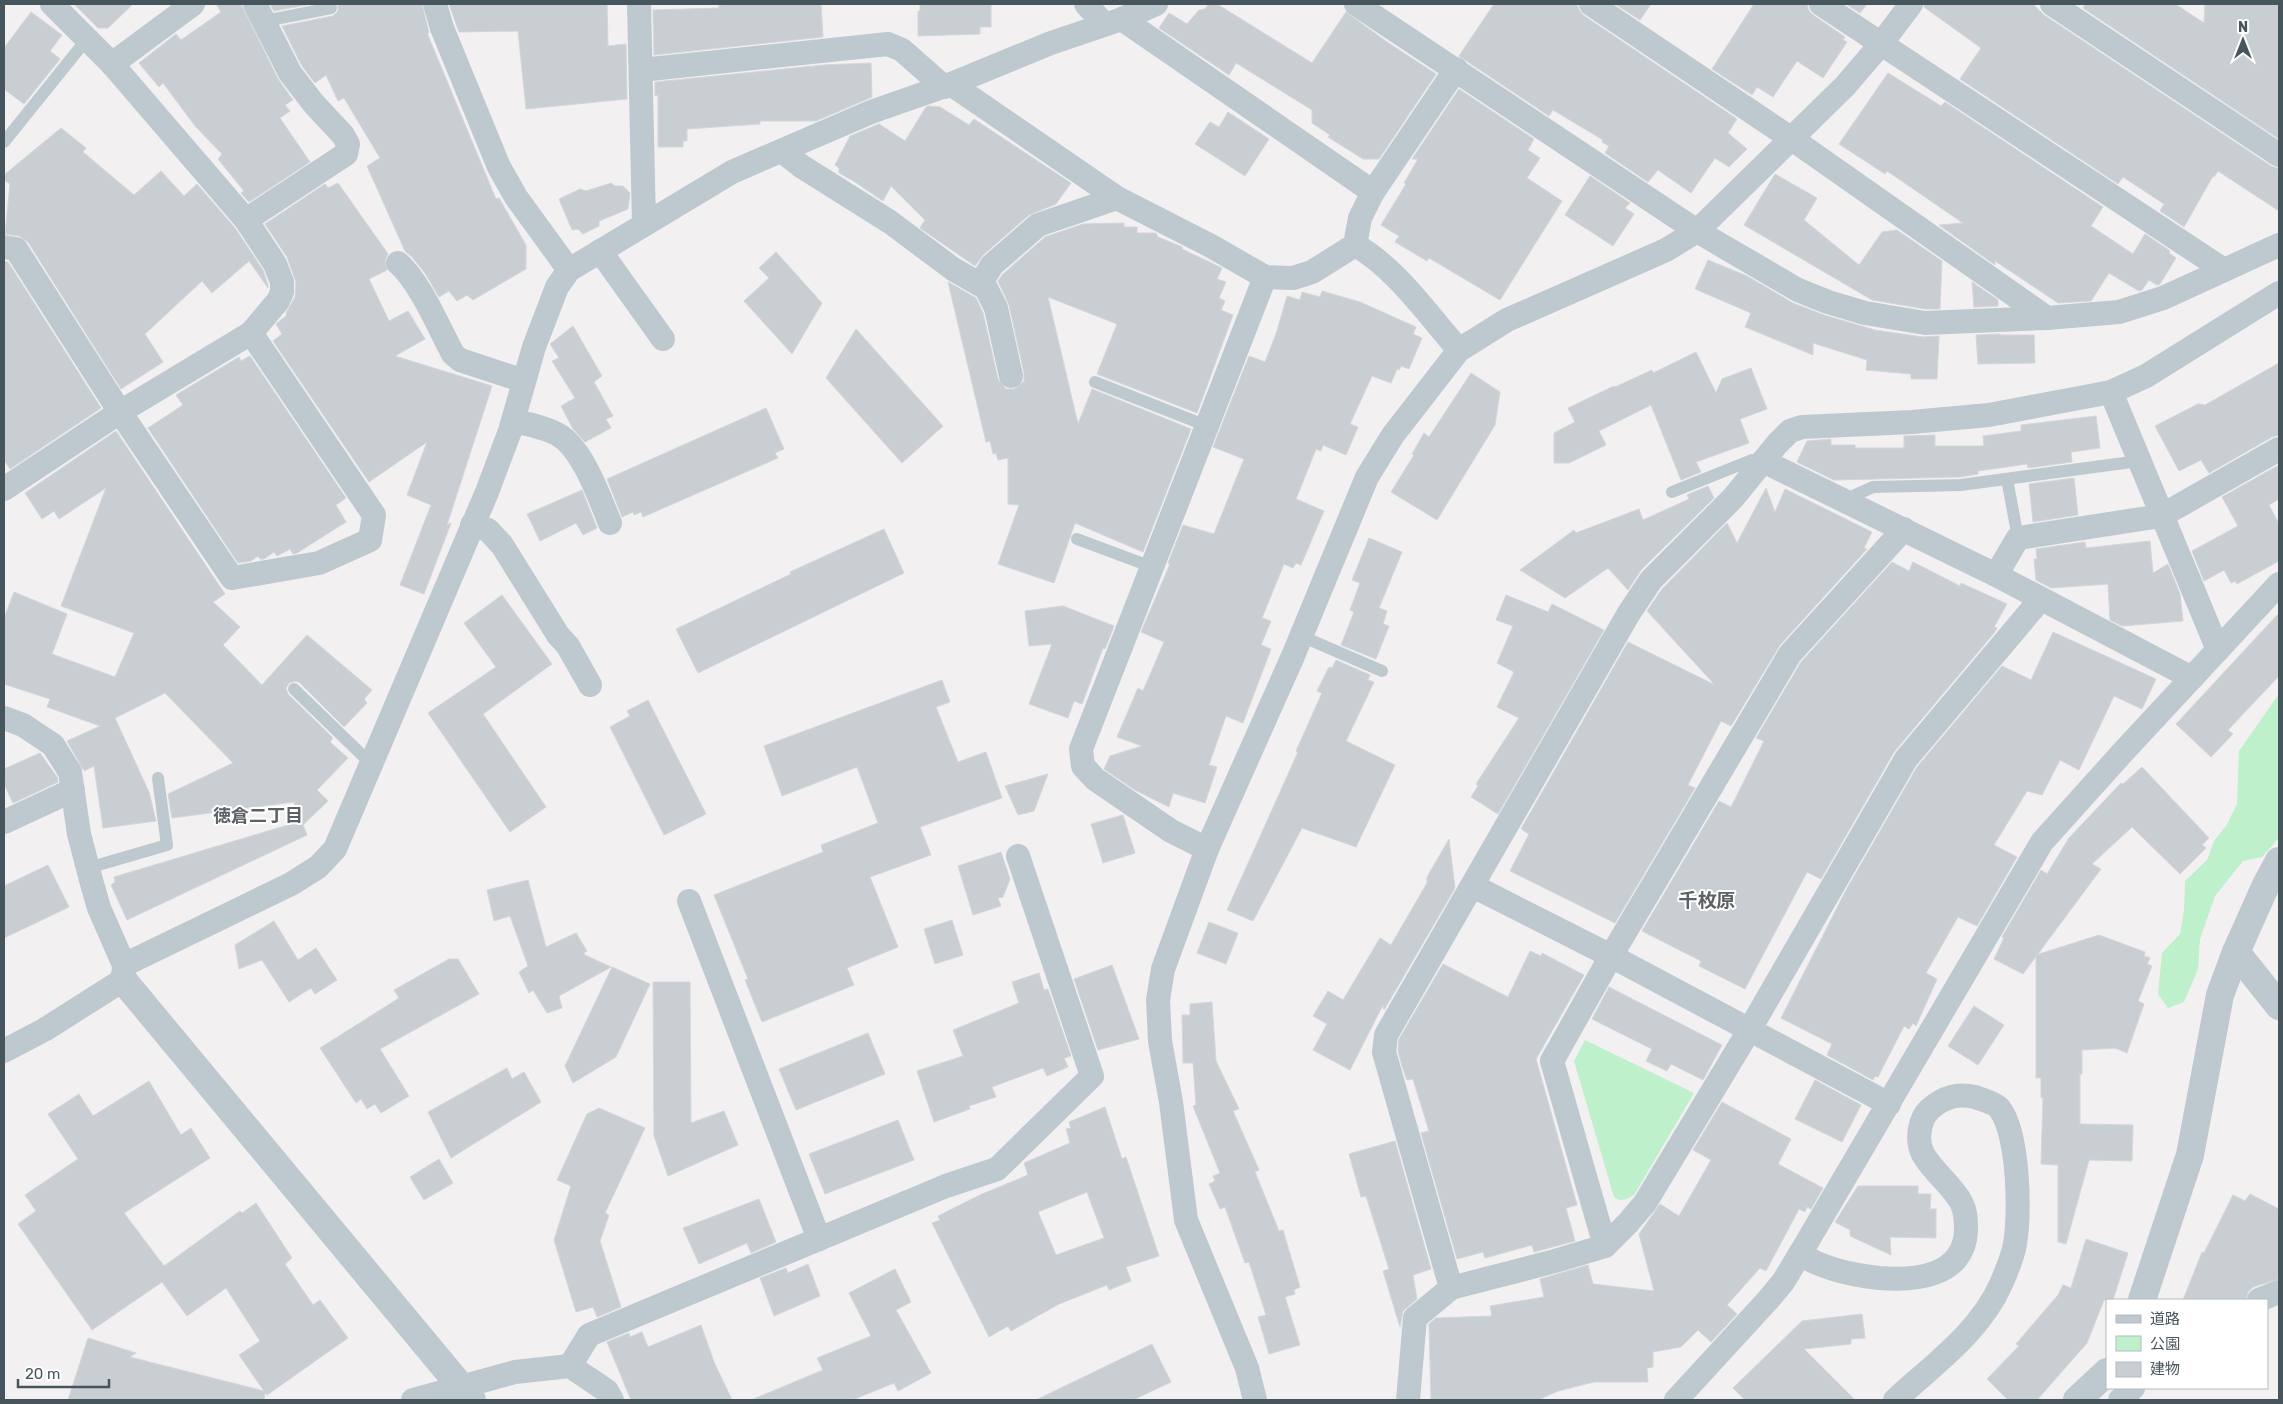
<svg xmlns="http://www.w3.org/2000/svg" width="2283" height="1404" viewBox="0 0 2283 1404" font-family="Rubik,'Noto Sans JP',sans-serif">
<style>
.green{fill:#bef0cc}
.building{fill:#c9ced2;stroke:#d4d6db;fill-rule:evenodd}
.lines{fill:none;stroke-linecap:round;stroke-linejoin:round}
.service{stroke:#bdc9cf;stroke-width:12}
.minor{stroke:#bdc9cf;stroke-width:24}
.tertiary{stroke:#bdc9cf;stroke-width:28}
.labels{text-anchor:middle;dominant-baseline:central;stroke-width:4;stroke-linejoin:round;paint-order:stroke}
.neighbourhood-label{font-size:18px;font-weight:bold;fill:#5c6165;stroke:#fff}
.quarter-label{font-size:19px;font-weight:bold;fill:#5c6165;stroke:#fff}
</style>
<rect width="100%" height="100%" fill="#f2f0f0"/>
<g class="green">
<path d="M2279,694L2278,839L2262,857L2243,861L2215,896L2200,939L2198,969L2184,1002L2168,1008L2158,994L2162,953L2180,934L2184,911L2185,881L2207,860L2214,841L2226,826L2237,804L2239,751Z"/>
<path d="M1585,1040L1694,1093L1634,1195C1627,1199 1622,1203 1614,1197L1574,1061Z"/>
</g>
<g class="building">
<path d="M74,4H133L108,28H98Z"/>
<path d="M216,4H241L278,79L293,100L285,105L290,111L280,118L310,162L249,202L241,193L244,191L218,159L222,154L195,126L163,83L159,87L139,63L176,34L181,40L221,12Z"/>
<path d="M270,4H311L274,11Z"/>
<path d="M338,4H422L429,33H427L496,199L499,198L526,245V269L473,300L467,295L457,301L449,291L439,297L425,273L412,257L405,251L367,166L380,158L344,98L338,101L326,75L315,83L302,66L282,26L333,16L338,11Z"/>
<path d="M449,4H607L608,46L626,44L627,99L526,109L518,31L459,32Z"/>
<path d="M740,4H821L823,37L654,55L653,10L719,8V5Z"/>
<path d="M920,4H991V27H980V34L918,36V11H920Z"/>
<path d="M1209,4H1217L1312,63L1346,12L1387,42L1436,74L1379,159H1363L1328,137L1330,135L1312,123V110L1236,63L1229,75L1159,28L1169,13L1187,24L1199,10L1205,9Z"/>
<path d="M1494,4H1577L1579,10L1583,15L1737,119L1728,133L1747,149L1729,167L1715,158L1691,193L1658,170L1648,182L1605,153L1609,146L1602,142L1603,140L1553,110L1549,116L1459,56Z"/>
<path d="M1615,4H1651L1640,20Z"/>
<path d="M1754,4H1807L1809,11L1813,15L1845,37L1843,40L1847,42L1823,78L1797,61L1773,97L1757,87L1752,95L1712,69Z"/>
<path d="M1846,4H1867L1860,13Z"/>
<path d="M1924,4H2033L2044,15L2271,166L2279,169V211L2218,171L2214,177L2213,176L2184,227L2160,211L2164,204L2123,177L2118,184L1960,79L1981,48L1924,7Z"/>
<path d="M2085,4H2175L2204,23L2205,4H2279V139L2083,8Z"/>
<path d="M31,12L62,35L50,51L60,59L24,104L4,89V48Z"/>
<path d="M871,63L872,97L816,121H760V124L687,129V141H683V147H658V95L655,96V82L824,65Z"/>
<path d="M1888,73L1941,106L1945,102L2103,207L2091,226L2133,254L2145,234L2170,251L2169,253L2176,258L2160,284L2157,285L2149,280L2142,290L2139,291L2109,273L2091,301L2058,303L1995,261V265L1939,225L1963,223L1887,171L1885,174L1839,144Z"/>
<path d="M1459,89L1534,139L1528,150L1540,158L1527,178L1562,201L1500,300L1429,258L1427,261L1395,242L1399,236L1381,225L1406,184L1404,183L1418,159H1412Z"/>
<path d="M928,106L940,107L969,125L974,119L1071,183L1056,204L1029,215L983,255L975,266L920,228L925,220L891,186L883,201L855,182L839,173V168L835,165L850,136L879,124L905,141L926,107Z"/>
<path d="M1228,112L1269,139L1245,176L1195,144L1210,122L1219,127Z"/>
<path d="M61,128L86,148L83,152L134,195L161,171L184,196L197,184L235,228L263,270L268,285V288L249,261L212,293L202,281L145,334L163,362L121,389L28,242L19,236L5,234L10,184L4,180V175Z"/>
<path d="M1775,174L1817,198L1804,220L1859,265L1882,232L1897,230L1942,261L1940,309H1926L1872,300L1744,225Z"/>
<path d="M1590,176L1630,203L1625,208L1634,214L1613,246L1565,215Z"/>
<path d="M338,183L388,254L385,260L387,270L369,279L389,321L408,311L425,339L395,356L492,386L447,525L451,523L424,594L400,585L431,505L407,495L427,442L369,482L273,341L282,334L276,324L287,315L286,313L295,297L296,282L287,257L265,224L325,184L328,188Z"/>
<path d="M611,183L615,186H623L630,193L628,209L599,221V226L583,234L578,229L572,230L559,199L580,189L586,191Z"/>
<path d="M1124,223V227H1137V233H1156L1158,237L1182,247V249L1222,268L1217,279L1226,282L1219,298L1225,301L1221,310L1233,315L1197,413L1097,374L1117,324L1048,297L1078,424L1092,389L1191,429L1143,552L1075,523L1054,583L998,564L1019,505L1008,504V458L998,460L996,453L993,454L990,441L986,442L948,282L976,298L983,313L998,379L1006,389H1014L1024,381V373L1009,305L998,281L1003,274L1045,237L1083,224Z"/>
<path d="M776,252L822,303L792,354L744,301L769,278L759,268Z"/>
<path d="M1708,260L1747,276L1793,303L1824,315L1875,330L1923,337L1939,336L1937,379H1911V374L1866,370L1867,360L1813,343V355L1745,327L1751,313L1695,289Z"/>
<path d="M4,261L8,262L101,408L10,469L4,460Z"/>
<path d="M1972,282L1998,300V306L1974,307Z"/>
<path d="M1322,291L1360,302L1416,327L1413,334L1422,338L1409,369L1401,366L1399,370L1397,369L1391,383L1372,376L1350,424L1358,427L1346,455L1323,445L1321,451L1316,449L1296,499L1324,511L1301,565L1296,563L1293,568L1284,564L1262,618L1271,621L1261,645L1271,649L1243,723L1226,716L1209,765L1217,767L1205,803L1173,793L1169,807L1135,790L1104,769L1110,756L1142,746L1117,737L1138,688L1143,691L1164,642L1141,632L1170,564L1168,563L1183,525L1214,534L1244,459L1213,447L1249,356L1265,362L1276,334L1287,296L1300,300L1302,292L1320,297Z"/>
<path d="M573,326L602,376L594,382L613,416L606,419L611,428L585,442L573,429L561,406L575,398L552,361L559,358L550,344Z"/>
<path d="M856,329L943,426L902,463L826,378Z"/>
<path d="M2000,334L2001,335H2034L2035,363L1978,364L1976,335Z"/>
<path d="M1696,352L1716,393L1722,379L1751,368L1767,409L1740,419L1749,443L1696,462L1701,472L1681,480L1651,405L1599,431L1606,445L1569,463H1554V433L1575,422L1568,408L1614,386L1615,387L1652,370L1653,373Z"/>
<path d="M250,356L346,498L336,505L346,522L297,553L293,554L290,549L277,556L274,552L264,559H260L258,556L251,561L238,563L148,428L183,405L176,395L239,357L241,361Z"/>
<path d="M2279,363V435L2272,437L2209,473L2201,460L2179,471L2155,426L2198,404L2205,405Z"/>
<path d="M1471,373L1500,392L1495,425L1437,520L1391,492L1414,455L1412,454L1424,433L1429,437Z"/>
<path d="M766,408L784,449L775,453L778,458L643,517L641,512L634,515L633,512L622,517L607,479Z"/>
<path d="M2096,416L2100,448L2071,452L2072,462L2028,468L2027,464L1978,471V474L1960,477L1834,480L1797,462L1807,441L1831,439V445H1855V448H1904V436L1935,435V446H1984L1983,436L2021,431V425Z"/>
<path d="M116,431L225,594L213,602L240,627L223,645L262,685L307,635L372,690L364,699L367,703L344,727L300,683L296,681L289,683L286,688L288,694L333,738L330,742L348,758L317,790L328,801L303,825L307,835L127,920L111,885L115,882L114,877L298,822L294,802L172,818L168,794L233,763L165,693L115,718L149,792L156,821L103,828L94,766L84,771L67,741L100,726L47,707L50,699L4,684V618L14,592L67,614L52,654L115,677L134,633L61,606L106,488L59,519L54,511L42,519L25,493Z"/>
<path d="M2279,465V499L2269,505L2279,524V561L2237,584L2235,581L2231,583L2224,570L2204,581L2192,551L2238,526L2222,497Z"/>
<path d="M2074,478L2078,515L2033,522L2029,484Z"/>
<path d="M1708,486L1714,498L1641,570L1628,590L1608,568L1565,598L1520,570L1574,530L1576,533L1639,509L1643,520L1689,499L1687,495Z"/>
<path d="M1766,488L1775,512L1785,489L1872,532L1864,548L1867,549L1780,645L1731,726L1721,721L1688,785L1695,788L1615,923L1510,871L1529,834L1521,829L1628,642L1715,685L1647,611L1662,589L1727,523L1737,543Z"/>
<path d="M582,490L597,528L583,535L576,523L540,541L527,514Z"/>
<path d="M884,529L904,573L698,673L676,629L791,574L790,572Z"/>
<path d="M1369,538L1402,552L1379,608L1387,611L1383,624L1389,626L1376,659L1341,645L1354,612L1350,610L1360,583L1352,580Z"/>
<path d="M2150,541L2153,573L2168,564L2180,594L2183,621L2122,626L2110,620L2108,584L2051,588L2036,580L2034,559H2037L2036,549L2085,542L2086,548Z"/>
<path d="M1892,562L1909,571L1913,562L1960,586L1961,583L2007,604L1994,627L1997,628L1994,633L1894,752L1821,879L1807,872L1745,989L1699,966L1701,961L1642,931L1719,801L1731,807L1764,741L1756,738L1801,662Z"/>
<path d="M502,595L552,664L483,714L546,807L510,832L428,713L496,667L464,623Z"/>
<path d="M1506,595L1548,612L1552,604L1604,630L1498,814L1471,797L1478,786L1476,784L1519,718L1497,707L1514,672L1497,663L1513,626L1496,620Z"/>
<path d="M1063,606L1114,626L1105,649L1103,648L1082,704L1074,701L1068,718L1029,704L1052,644L1029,646L1025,611Z"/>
<path d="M2279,613V676L2228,730L2233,734L2211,757L2176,724Z"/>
<path d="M2053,632L2156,679L2142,709L2114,696L2079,770L2060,760L2042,795L2027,791L1994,845L2017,857L1977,926L1958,917L1926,973L1937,979L1916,1026L1913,1023L1909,1029L1904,1026L1878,1077L1875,1076L1873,1080L1827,1055L1832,1044L1781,1018L1845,892L1917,767L2002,666L2031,680Z"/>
<path d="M1336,660L1370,675L1368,680L1374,682L1346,741L1395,765L1356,847L1302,828L1253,921L1227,910L1298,752L1296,751L1322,693L1317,691L1329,667L1332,668Z"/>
<path d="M942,680L950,702L936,707L958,762L986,752L1002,798L920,827L931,855L870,877L898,947L847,968L854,985L762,1022L745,980L748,979L714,895L823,852L821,845L878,823L857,767L782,796L764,746Z"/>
<path d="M648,700L706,814L664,835L610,727L630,716L627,711Z"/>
<path d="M40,753L57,777L58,782L13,803L4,784V769Z"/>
<path d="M2142,767L2209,838L2202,845L2206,848L2180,874L2132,827L2092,864L2101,869L2023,974L1994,959L2004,938L2002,937L2041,870L2047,874L2069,838L2121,783L2123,784Z"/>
<path d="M1048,774L1034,811L1018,815L1005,786Z"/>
<path d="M1123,815L1135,853L1103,863L1091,824Z"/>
<path d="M1449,839L1455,888L1384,1010L1383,1005L1350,1070L1313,1050L1327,1024L1313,1016L1328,991L1343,1000L1380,938L1391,945L1427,883V877Z"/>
<path d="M1001,852L1010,879L1003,897L998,898L1001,906L973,915L958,866Z"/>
<path d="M48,865L69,907L4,938V886Z"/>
<path d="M528,880L546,947L576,933L587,951L584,953L585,955L611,967L559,996L562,1008L547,1013L533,990L529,993L519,972L528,966L510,916L494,921L487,890Z"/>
<path d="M952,920L963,955L935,964L924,929Z"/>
<path d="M274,921L298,960L316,948L337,980L315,994L311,988L289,1002L262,960L239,969L235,945Z"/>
<path d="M1209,922L1238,933L1226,964L1197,953Z"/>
<path d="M2099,935L2145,952L2144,956L2150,958L2147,964L2152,966L2138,1001L2144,1004L2127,1053L2115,1048L2082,1050V1074H2080V1124L2133,1125L2132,1161L2089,1160L2066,1244L2058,1242V1165L2041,1164L2043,1098H2041V1078H2036V955Z"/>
<path d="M1530,951L1541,956L1542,953L1584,975L1536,1059L1577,1205L1566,1208L1575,1241L1534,1252L1532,1245L1485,1258L1483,1252L1457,1259L1421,1133L1429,1131L1413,1079L1407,1080L1402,1066L1398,1051L1399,1039L1443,964L1508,997Z"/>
<path d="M449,959H458L479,994L380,1049L409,1096L381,1113L375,1104L367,1109L361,1099L356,1103L320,1048L399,998L394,990Z"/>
<path d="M1112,965L1139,1039L1098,1050L1074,979Z"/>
<path d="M612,967L650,984L616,1057L573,1083L565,1066Z"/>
<path d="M1039,973L1044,990L1048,989L1071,1056L1064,1058L1068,1067L1047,1076L1043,1068L992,1087L996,1097L969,1106L970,1109L934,1122L917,1071L963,1056L953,1030L1019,1003L1012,982Z"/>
<path d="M653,982H690L691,1123L724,1111L738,1145L668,1176L654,1136Z"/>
<path d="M1609,987L1722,1045L1703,1080L1671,1064L1667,1071L1646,1061L1652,1049L1592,1019Z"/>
<path d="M1212,1002L1216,1061L1239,1109L1233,1111L1259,1170L1255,1172L1279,1231L1283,1230L1300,1287L1294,1290L1295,1294L1285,1297L1300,1345L1269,1354L1258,1317L1266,1315L1249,1262L1245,1263L1225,1207L1220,1209L1209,1184L1215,1181L1213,1176L1220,1173L1193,1106L1196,1105L1193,1063H1183L1182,1015H1190V1004Z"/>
<path d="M1974,1006L2004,1025L1978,1065L1948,1046Z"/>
<path d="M868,1033L885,1074L796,1110L779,1069Z"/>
<path d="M507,1068L512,1079L524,1072L541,1102L451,1158L428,1112Z"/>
<path d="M1815,1080L1861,1105L1842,1142L1795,1119Z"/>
<path d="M149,1081L181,1135L191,1128L210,1158L124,1213L164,1266L240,1211L242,1213L256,1203L292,1258L285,1264L313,1305L320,1300L348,1338L267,1395L265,1393L264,1400H68L88,1338L136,1353L130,1357L264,1391L239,1355L260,1341L226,1288L187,1316L162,1282L92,1330L18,1224L36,1211L25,1195L78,1159L48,1114L79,1094L93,1116Z"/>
<path d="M1722,1102L1791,1139L1778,1164L1823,1188L1811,1209L1807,1207L1805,1212L1799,1209L1766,1271L1760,1268L1727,1305L1737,1314L1711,1342L1698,1330L1681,1347L1653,1352V1367L1647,1368L1648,1382H1594L1558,1391L1538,1400H1431L1429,1324L1436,1318L1492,1316L1490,1306L1544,1297L1540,1279L1588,1265L1593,1284L1654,1291L1639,1234L1660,1204L1679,1216L1711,1160L1693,1150Z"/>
<path d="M1105,1107L1122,1159L1126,1157L1159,1256L1126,1267L1131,1281L1109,1290L1107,1285L1059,1304L1011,1331L1008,1326L989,1337L932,1223L940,1220L938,1216L982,1194L1028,1175L1024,1163L1070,1143L1066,1129L1071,1128L1069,1122ZM1087,1192L1104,1238L1056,1255L1038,1212Z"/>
<path d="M599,1108L645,1128L605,1213L609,1215L600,1241L621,1307L597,1317L593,1307L576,1312L554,1240L571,1186L557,1180L587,1114Z"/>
<path d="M898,1120L914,1160L825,1194L809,1154Z"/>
<path d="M1395,1141L1431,1269L1413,1275L1417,1299L1403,1311L1400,1327L1383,1271L1389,1269L1366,1196L1361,1197L1349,1154Z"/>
<path d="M439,1159L453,1183L424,1200L410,1177Z"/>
<path d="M1858,1186H1918V1194H1931L1930,1209H1936V1238L1890,1237L1891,1255L1850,1236V1230L1835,1222Z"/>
<path d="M2250,1194L2279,1209V1279L2253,1287L2248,1292L2246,1300H2183L2202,1252L2204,1253L2233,1195L2245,1201Z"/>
<path d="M759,1199L776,1242L751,1253L747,1243L699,1264L683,1228Z"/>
<path d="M2086,1239L2128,1253L2113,1300H2104L2087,1343L2037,1400H2008L1987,1379L2019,1346L2016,1344L2058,1295L2063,1285L2071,1288Z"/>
<path d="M808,1264L820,1296L774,1316L760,1278L786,1268L788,1273Z"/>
<path d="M895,1269L911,1302L896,1310L931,1373L898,1391L894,1383L852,1400H751L823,1370L817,1358L871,1336L849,1293Z"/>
<path d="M1862,1314L1865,1338L1851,1339V1344L1804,1349L1855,1400H1745L1733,1388L1802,1321Z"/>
<path d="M701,1325L714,1362L732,1400H631L607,1342L629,1333L630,1337L642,1332L648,1347Z"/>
<path d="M1152,1344L1171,1382L1133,1400H1036Z"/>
</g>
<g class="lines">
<g class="service">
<path d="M265,21L331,8"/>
<path d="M4,142L87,39"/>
<path d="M1095,382L1207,426"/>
<path d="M2007,479L2018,538"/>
<path d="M1672,492L1752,460L1763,461"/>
<path d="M1844,500L1873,487L1961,485L2139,461"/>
<path d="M1077,539L1152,567"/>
<path d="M1301,636L1382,671"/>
<path d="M294,689L362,755L372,761"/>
<path d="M88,868L167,845L158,778"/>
</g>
<g class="minor">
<path d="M435,4L442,28L499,167L516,197L569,270"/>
<path d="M639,4L644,224"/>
<path d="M1086,4L1104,24"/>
<path d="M1356,4L1697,231L1798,290L1828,302L1865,313L1925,323L2047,318L2119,312L2163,298L2279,245"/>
<path d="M1591,4L1792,139L2047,318"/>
<path d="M1821,4L2224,270"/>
<path d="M2052,4L2279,155"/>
<path d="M1122,19L1373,192"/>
<path d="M112,64L193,4"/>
<path d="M641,70L888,44L902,50L944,87"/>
<path d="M951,84L1117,198L1211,246L1265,277L1293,278L1312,272L1355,245L1360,218L1373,192L1456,69"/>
<path d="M782,151L801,166L890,222L953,269L986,288L996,308L1011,376"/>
<path d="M246,220L346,154L348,144L343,135L314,104L290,73L255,4"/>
<path d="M1355,245C1394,266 1429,316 1459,350"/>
<path d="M4,247L16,249L120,412L232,578L319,563L370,540L374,515L251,333"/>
<path d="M600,251L663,339"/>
<path d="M398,263C420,282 439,328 453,354L460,360L524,381"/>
<path d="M980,284L992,265L1038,225L1117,198"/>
<path d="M2111,392L2218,650"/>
<path d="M513,421C528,424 544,427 557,434C583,448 599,497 610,523"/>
<path d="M1763,461L1996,575L2192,678"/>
<path d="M4,489L120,412L251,333L278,301L282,292V282L275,264L246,220L112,64L52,4"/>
<path d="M472,525L488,530L502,545L558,635L568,646L590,685"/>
<path d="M1996,575L2018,538L2161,516L2279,449"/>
<path d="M4,718L23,725L53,745L70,772L79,834L91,880L99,908L124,965L123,980L44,1030L4,1051"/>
<path d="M4,822L73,790"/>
<path d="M1207,849L1171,831L1095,779L1083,766L1081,749L1265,277"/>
<path d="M1473,886L1611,956L1889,1104"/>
<path d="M689,901L819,1239"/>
<path d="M124,965L291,884L318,867L335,849L487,492L510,431L534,347L557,287L569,270L732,172L871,112L951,84L1051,43L1122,19L1156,4"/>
<path d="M1605,1246L1552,1061L1611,956L1790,654L1904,529"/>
<path d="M1451,1288L1384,1052L1386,1035L1629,613L1651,580L1733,498L1777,444L1790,431L1802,427L1912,422L1989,415L2111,392L2146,376L2279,293"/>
<path d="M2259,1300L2279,1292"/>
<path d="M570,1366L589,1335L946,1186L997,1169L1092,1076L1018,856"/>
<path d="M413,1400L515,1372L570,1366L607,1391L612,1400"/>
<path d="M1255,1400L1247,1368L1186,1220L1171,1102L1160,1041L1158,1000L1163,969L1207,849L1293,656L1367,477L1393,435L1459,350L1507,320L1666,250L1697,231L1845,86L1881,44L1911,4"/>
<path d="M1408,1400L1415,1318L1451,1288L1555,1261L1605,1246L1628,1223L1645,1203L1750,1029L1906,759L2040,600"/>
<path d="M1676,1400L1768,1300L1783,1282L1800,1254"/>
<path d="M1895,1400C1933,1365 1980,1332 2001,1284C2006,1273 2011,1260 2014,1249C2021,1218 2019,1132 1999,1108C1995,1103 1981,1099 1975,1097C1957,1093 1944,1097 1930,1109C1919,1119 1916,1141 1923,1154C1933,1172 1951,1184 1961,1202C1966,1211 1966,1221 1966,1231C1964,1277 1914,1281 1879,1278C1852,1275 1823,1269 1800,1254L2042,842L2123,752L2279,584"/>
<path d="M2120,1400L2133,1388"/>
</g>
<g class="tertiary">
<path d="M2236,952L2279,1006"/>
<path d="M123,980L472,1400"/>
<path d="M2142,1300L2190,1155L2220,995L2236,952L2266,885L2279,861"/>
<path d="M2077,1400L2107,1372"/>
</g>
</g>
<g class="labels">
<g class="neighbourhood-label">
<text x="258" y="816">徳倉二丁目</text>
</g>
<g class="quarter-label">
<text x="1707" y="900">千枚原</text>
</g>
</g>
<rect width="2283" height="1404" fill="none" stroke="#47555d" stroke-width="10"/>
<rect x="2106" y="1299" width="162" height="90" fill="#ffffff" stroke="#b5bbbe"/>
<rect x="2116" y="1315" width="25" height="8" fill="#bdc9cf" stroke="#b5bbbe"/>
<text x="2150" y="1324" font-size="15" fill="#47555d">道路</text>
<rect x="2116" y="1336" width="25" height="15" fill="#bef0cc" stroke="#b5bbbe"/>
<text x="2150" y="1349" font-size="15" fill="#47555d">公園</text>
<rect x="2116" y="1362" width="25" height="15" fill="#c9ced2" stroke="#b5bbbe"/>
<text x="2150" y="1374" font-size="15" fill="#47555d">建物</text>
<g transform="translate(2243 40)" stroke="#ffffff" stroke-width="4" paint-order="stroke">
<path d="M0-4L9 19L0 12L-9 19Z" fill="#47555d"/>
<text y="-8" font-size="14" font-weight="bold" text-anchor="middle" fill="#47555d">N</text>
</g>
<path d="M18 1379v8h91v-8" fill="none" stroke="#47555d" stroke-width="2.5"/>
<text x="25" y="1379" font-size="15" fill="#47555d" stroke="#ffffff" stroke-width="4" paint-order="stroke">20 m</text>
</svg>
